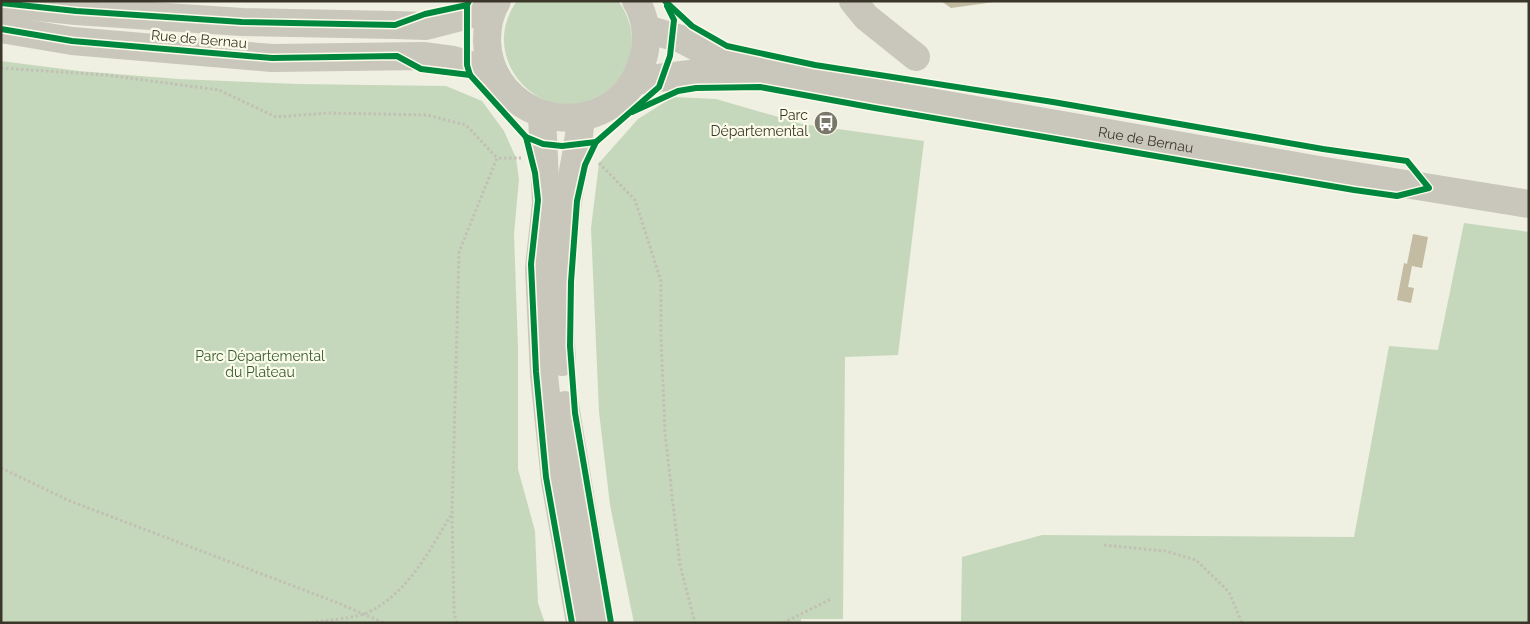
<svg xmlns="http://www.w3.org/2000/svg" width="1530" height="624" viewBox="0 0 1530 624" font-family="Raleway,sans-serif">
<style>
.green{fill:#c6d8bc}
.building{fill:#c4bba3}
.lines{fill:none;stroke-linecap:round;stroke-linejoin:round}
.path{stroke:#c1c0b4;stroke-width:3;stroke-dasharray:2.5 2.5;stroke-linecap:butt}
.minor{stroke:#c9c7bb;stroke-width:28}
.cycleway-casing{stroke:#fbfbea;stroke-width:9}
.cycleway{stroke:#00873e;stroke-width:6}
.labels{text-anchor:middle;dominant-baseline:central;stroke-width:4.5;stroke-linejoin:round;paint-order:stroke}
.street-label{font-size:14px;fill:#3a3629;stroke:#fbfbea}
.poi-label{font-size:14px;fill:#3a3629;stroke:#fbfbea;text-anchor:end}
.park-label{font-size:14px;fill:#345b2a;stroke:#fbfbea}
</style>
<rect width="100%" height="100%" fill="#efefe2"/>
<g class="green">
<path d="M517,1H618C630,16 635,37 630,55C626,71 617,85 602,94C542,132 475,58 517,1Z"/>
<path d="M1,61L79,71L178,79L297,84L446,86L482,101L504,131L516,158L519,179L514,234L518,348V469L535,531L538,603L545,623H1Z"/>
<path d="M673,97L716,99L802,124L924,141L898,355L845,357L843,619H801V623H634L610,505L599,412L591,228L599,163L638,119Z"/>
<path d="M1464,223L1529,232V623H961L962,557L1042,535L1354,537L1389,346L1438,350Z"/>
</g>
<g class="building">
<path d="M941,1H994V2L951,8Z"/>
<path d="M1413,234L1428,237L1422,268L1412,266L1408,287L1414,288L1411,303L1397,300L1404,263L1407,264Z"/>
</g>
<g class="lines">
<g class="path">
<path d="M1,68L106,75L219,90L276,117L328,113L427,115L466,125L497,158"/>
<path d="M599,163L635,200L661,281V338L665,433L680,565L695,623"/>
<path d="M1,468L70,501L338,603L384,623"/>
<path d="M1104,545L1165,551L1196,560L1229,592L1242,623"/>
<path d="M311,623C325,620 350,619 364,614C406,597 429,551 451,515"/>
<path d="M457,623L454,614L452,514L459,252L497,158H521"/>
<path d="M783,623L831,599"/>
</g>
<g class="minor">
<path d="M497,1C489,14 487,27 487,41C490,118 592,147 634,81C637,76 639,69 641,64C649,45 647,19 636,1"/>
<path d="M853,1L866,17L916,57"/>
<path d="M1,3L76,11L242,22L395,25L426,26L492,9"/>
<path d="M1,29L72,41L272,58L423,56L453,60L494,72"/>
<path id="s1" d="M646,29L681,39L713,56L764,73L1319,170L1529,204"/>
<path d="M634,81L698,73H742"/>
<path d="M542,115L546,203L539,268L544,375L555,481L580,623"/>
<path d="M562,362C558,309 561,253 568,201C572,173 579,145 581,117"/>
<path d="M565,405L601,623"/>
</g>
<g class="cycleway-casing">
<g id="cycleway">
<path d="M469,1L467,5V65L470,75L526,137L543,144L562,146L596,142L659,87L670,56L674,20L667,6"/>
<path d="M1,3L76,11L242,22L395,25L425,14L467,5"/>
<path d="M1,29L72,41L272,58L397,56L421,69L470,75"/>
<path d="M632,112L678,91L696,88L760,87L875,108L1354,190L1397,196L1429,188L1407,161L1323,149L1053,102L815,65L727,46L692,26L665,1"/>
<path d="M526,137L535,173L538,200L531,264L536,372L546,477L572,623"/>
<path d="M596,142L585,165L577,201L571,282L570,346L575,413L611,623"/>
</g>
</g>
<use href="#cycleway" class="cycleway"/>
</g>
<defs>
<g id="bus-disc" transform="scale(1.25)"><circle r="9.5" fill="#79776a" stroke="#fbfbea"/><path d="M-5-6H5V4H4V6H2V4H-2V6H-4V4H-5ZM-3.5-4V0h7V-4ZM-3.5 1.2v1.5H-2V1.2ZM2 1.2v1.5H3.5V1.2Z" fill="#fff"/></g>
</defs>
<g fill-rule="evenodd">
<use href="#bus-disc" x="826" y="123"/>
</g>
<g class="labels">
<g class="street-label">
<text transform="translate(199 39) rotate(5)">Rue de Bernau</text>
<text stroke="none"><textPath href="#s1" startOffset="514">Rue de Bernau</textPath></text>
</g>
<g class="poi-label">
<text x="808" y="115">Parc<tspan x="808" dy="16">Départemental</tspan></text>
</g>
<g class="park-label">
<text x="260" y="356">Parc Départemental<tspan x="260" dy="16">du Plateau</tspan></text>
</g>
</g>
<rect width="1530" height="624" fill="none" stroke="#3a3629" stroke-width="5"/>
</svg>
